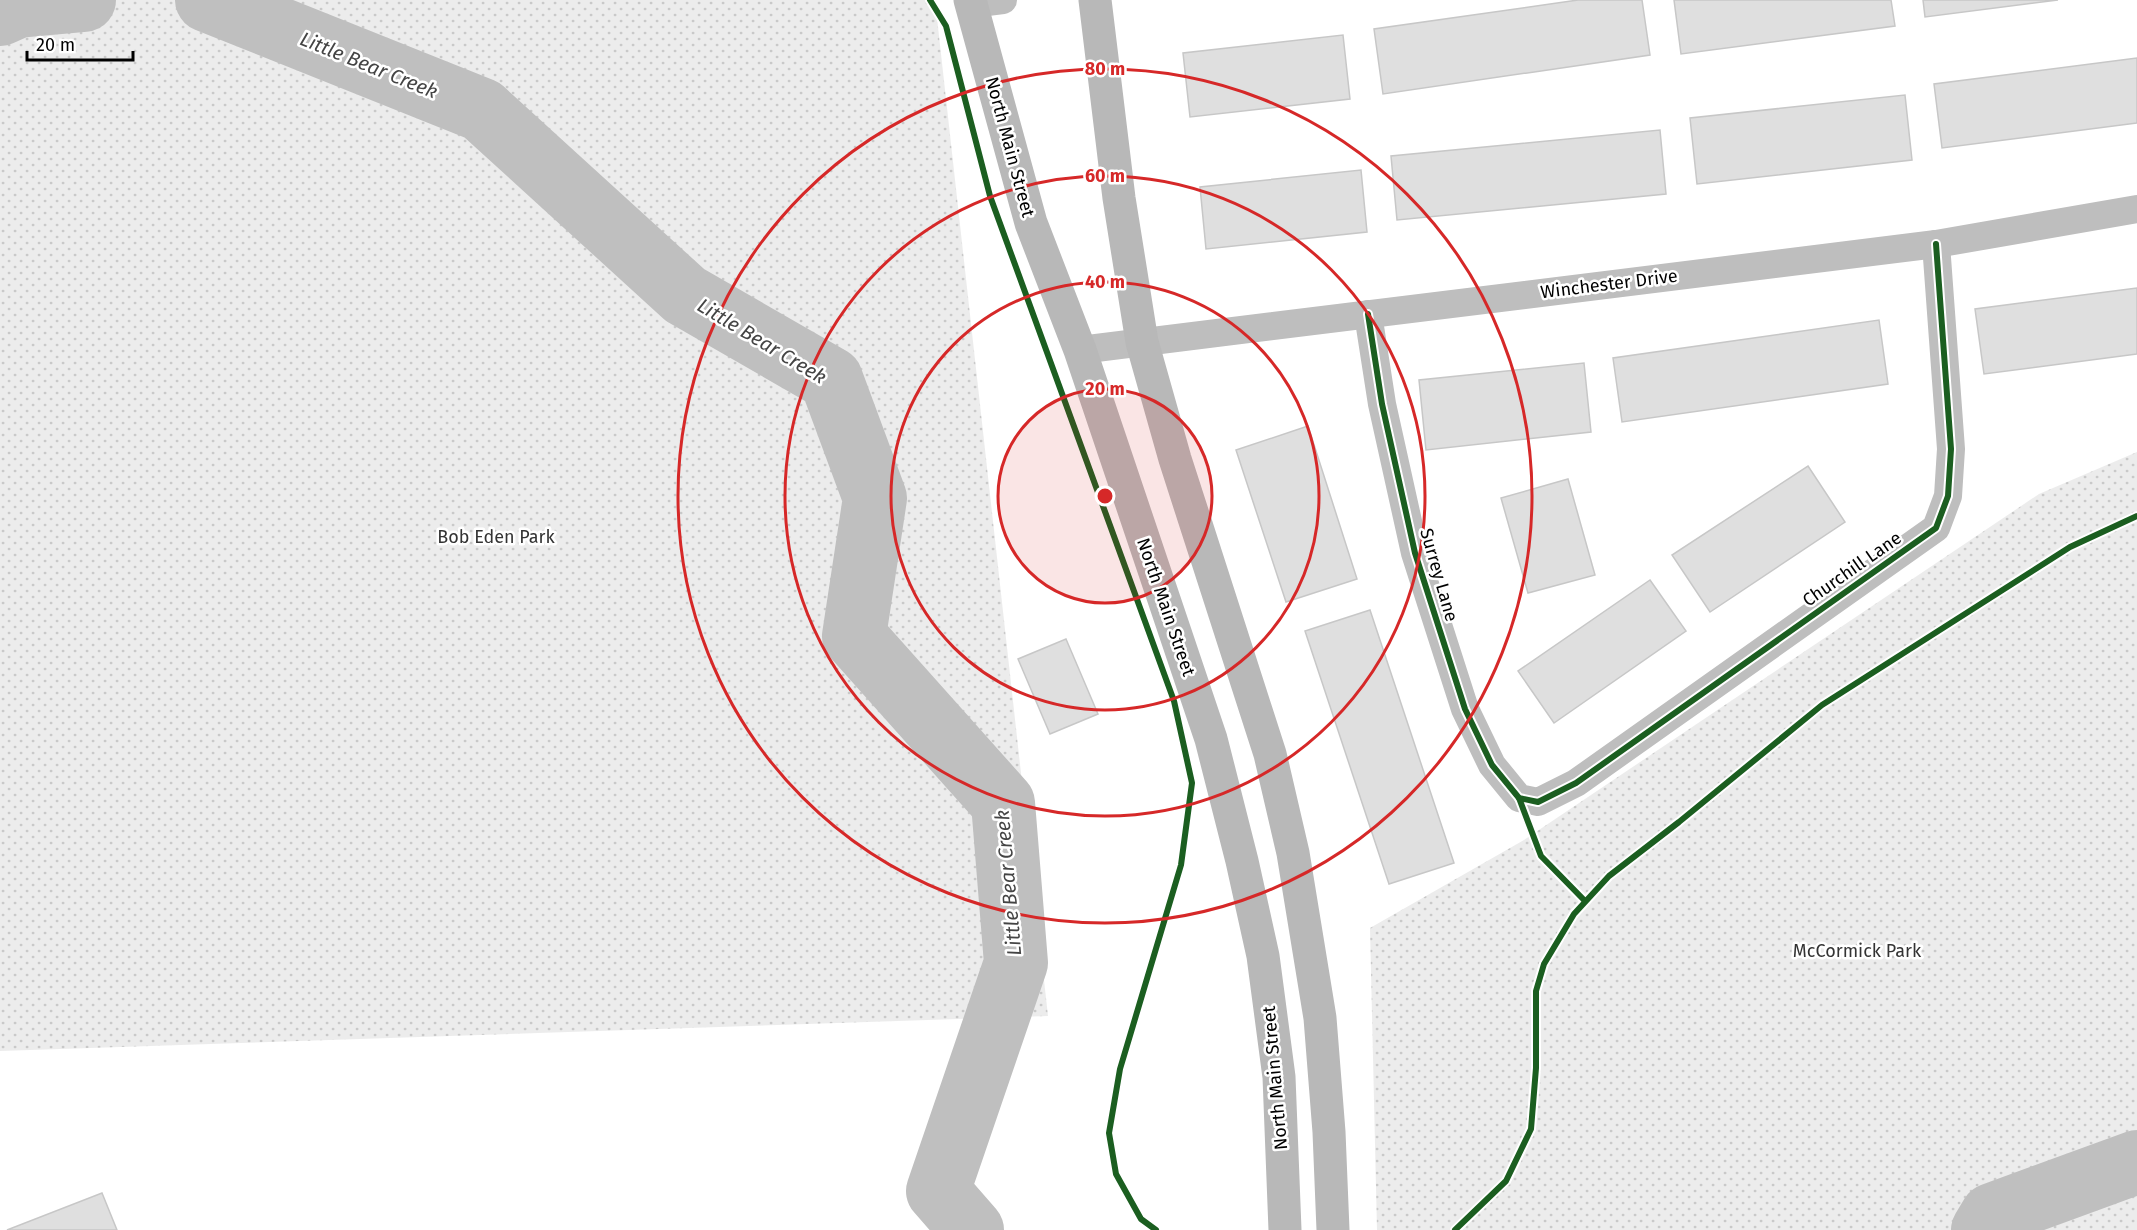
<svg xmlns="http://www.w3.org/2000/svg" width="2137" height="1230" viewBox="0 0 2137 1230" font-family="'Fira Sans',sans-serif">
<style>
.grass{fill:url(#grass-dots)}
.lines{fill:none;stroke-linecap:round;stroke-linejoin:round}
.river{stroke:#bfbfbf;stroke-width:64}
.building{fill:#dfdfdf;stroke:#c7c7c7;stroke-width:1.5}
.minor{stroke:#bebebe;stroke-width:28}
.secondary{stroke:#b8b8b8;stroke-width:33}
.cycleway-casing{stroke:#fff;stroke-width:10}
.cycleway{stroke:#1b5e20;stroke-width:6}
.ring{fill:none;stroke:#d62828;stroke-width:3}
.labels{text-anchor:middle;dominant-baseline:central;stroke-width:5;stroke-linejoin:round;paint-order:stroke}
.street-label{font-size:18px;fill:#000;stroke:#fff}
.park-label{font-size:18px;fill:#333;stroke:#fff}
.water-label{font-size:20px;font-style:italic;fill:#444;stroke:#fff}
.centre{fill:#d62828;stroke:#fff;stroke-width:3}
.ring-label{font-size:18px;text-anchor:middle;font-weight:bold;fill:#d62828;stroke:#fff;stroke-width:5;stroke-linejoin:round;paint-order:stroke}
</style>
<defs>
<pattern id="grass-dots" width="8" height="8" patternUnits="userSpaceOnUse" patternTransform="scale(1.5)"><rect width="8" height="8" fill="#ececec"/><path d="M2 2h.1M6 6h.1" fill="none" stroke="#c9c9c9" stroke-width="1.8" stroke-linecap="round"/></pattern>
</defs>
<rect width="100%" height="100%" fill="#fff"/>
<g class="grass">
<path d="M0,0H935L1048,1016L0,1051Z"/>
<path d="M2137,452V1230H1377L1370,928L1524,840L2039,494Z"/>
</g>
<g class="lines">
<g class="river">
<path d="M207,0L482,110L685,295L831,379L875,498L854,636L1003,803L1016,963L938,1191L972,1230"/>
<path d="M0,14L18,6L84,0"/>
<path d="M1983,1230L1992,1215L2137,1162"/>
</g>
</g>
<g class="building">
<path d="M1578,0H1642L1650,55L1383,94L1374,29Z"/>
<path d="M1674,0H1891L1895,26L1681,54Z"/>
<path d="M1923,0H2058L1925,17Z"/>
<path d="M1343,35L1350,99L1190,117L1183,53Z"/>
<path d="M2137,58V123L1942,148L1934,84Z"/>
<path d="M1905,95L1912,160L1697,184L1690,118Z"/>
<path d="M1660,130L1666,194L1397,220L1391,156Z"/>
<path d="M1361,170L1367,232L1206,249L1200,187Z"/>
<path d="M2137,288V354L1984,374L1975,309Z"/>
<path d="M1879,320L1888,384L1622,422L1613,358Z"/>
<path d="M1584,363L1591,432L1426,450L1419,380Z"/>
<path d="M1308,426L1357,579L1286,602L1236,450Z"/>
<path d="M1808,466L1845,522L1710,612L1672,555Z"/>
<path d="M1568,479L1595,575L1528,593L1501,498Z"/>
<path d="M1650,580L1686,631L1554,723L1518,671Z"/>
<path d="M1370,610L1454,863L1389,884L1305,631Z"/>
<path d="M1066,639L1098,714L1050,734L1018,659Z"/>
<path d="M102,1193L117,1230H7Z"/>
</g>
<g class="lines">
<g class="minor">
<path d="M971,4L1003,0"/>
<path d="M1368,314L1382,404L1415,553L1465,709L1492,765L1519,798L1538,802L1576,783L1936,528L1948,496L1951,449L1936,244"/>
<path d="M1080,350L1936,244L2137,209"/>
</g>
<g class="secondary">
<path d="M970,0L1031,223L1080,350L1211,739L1242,861L1263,956L1279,1077L1285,1230"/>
<path d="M1095,0L1119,198L1142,342L1175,459L1270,754L1293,853L1320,1018L1329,1132L1333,1230"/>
</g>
<g class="cycleway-casing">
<g id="cycleway">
<path d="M930,0L946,26L990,196L1174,701L1192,783L1181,865L1120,1069L1109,1133L1116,1174L1141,1219L1156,1230"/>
<path d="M1368,314L1382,404L1415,553L1465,709L1492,765L1519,798L1538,802L1576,783L1936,528L1948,496L1951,449L1936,244"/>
<path d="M1519,798L1541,856L1585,901"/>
<path d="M1455,1230L1506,1181L1531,1129L1536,1068V991L1544,964L1574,914L1609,876L1679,822L1822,705L2070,547L2137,516"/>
</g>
</g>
<use href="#cycleway" class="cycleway"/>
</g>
<circle cx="1105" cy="496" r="107" fill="#d62828" fill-opacity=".12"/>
<g class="ring">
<circle cx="1105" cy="496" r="107"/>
<circle cx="1105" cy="496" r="214"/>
<circle cx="1105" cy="496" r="320"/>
<circle cx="1105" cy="496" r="427"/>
</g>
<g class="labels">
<g class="street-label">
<text transform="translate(1010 147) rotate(75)">North Main Street</text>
<text transform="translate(1609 284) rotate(-7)">Winchester Drive</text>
<text transform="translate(1852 569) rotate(-35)">Churchill Lane</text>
<text transform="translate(1439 575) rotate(74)">Surrey Lane</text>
<text transform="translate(1166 607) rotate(71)">North Main Street</text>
<text transform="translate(1275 1078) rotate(-95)">North Main Street</text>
</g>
<g class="park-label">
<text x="496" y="537">Bob Eden Park</text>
<text x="1857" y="951">McCormick Park</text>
</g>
<g class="water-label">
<text transform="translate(369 65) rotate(22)">Little Bear Creek</text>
<text transform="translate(762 341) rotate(31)">Little Bear Creek</text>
<text transform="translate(1008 883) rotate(-95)">Little Bear Creek</text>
</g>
</g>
<circle cx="1105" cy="496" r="9" class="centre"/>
<g class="ring-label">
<text x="1105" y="75">80 m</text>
<text x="1105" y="182">60 m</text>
<text x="1105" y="288">40 m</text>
<text x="1105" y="395">20 m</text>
</g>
<path d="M27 51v9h106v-9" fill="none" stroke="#000000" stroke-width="3"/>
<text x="36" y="51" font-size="18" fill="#000000" stroke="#ffffff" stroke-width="4.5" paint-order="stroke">20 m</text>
</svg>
